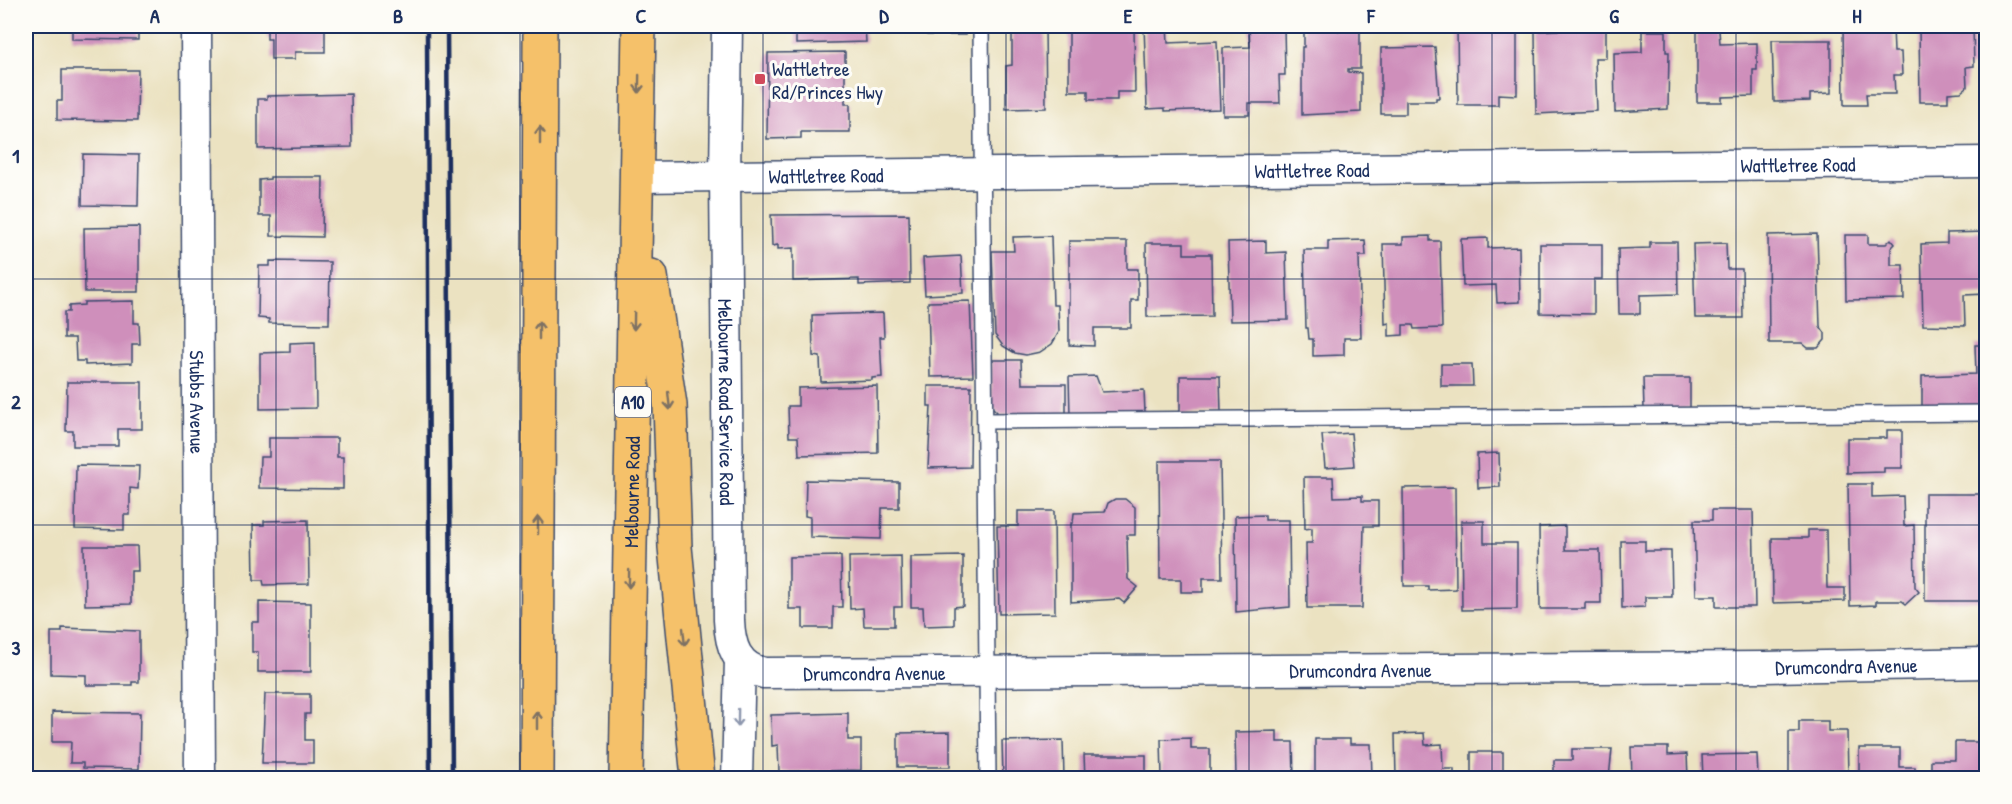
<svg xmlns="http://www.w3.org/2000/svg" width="2012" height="804" viewBox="0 0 2012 804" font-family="'Patrick Hand',sans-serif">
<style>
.building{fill:#cf8fbb}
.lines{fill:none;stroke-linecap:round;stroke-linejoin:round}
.service-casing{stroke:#3a4a6d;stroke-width:18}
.minor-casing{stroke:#3a4a6d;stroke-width:33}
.trunk-casing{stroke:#3a4a6d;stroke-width:36}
.service{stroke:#fff;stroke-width:15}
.minor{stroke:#fff;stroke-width:30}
.trunk{stroke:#f5c16b;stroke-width:33}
.rail{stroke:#1b2f5e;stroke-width:4.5}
.oneway{stroke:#7d7164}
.oneway2{stroke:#8d97ae}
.grid{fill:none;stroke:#1b2f5e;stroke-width:1.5;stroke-opacity:0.55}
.poi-dot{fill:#d1495b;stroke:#fdfcf7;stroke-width:2}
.labels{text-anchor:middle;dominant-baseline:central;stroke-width:6;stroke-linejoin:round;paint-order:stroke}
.shield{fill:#fdfcf7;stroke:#5f6c8c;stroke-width:1.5}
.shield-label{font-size:18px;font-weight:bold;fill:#1b2f5e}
.poi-label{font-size:20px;fill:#1b2f5e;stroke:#fdfcf7;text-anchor:start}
.street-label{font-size:20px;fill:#1b2f5e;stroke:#fdfcf7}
.neatline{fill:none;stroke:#1b2f5e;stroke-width:2}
.grid-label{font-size:20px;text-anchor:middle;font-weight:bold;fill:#1b2f5e}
</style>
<rect width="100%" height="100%" fill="#fdfcf7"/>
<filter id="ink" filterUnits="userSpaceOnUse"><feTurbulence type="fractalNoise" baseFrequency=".0167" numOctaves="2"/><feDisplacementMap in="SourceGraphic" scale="12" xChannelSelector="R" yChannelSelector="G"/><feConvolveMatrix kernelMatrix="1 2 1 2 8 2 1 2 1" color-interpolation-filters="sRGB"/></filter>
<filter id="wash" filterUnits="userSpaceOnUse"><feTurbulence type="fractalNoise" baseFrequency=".008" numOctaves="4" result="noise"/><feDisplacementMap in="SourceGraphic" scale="24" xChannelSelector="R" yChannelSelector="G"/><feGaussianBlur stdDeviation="1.35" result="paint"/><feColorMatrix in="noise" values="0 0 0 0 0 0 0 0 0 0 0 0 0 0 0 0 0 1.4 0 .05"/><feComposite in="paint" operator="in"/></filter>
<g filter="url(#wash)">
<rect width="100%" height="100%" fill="#ebe2c1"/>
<g id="blocks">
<g class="building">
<path d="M72,26H138V40L72,39Z"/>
<path d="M267,26H325V52H295V59H271V39H267Z"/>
<path d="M796,26H865L866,42L796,44Z"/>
<rect x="927" y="26" width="38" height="9"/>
<path d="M1006,26H1045L1046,108L1006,109V66L1012,65V29H1006Z"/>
<path d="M1069,26H1134L1135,92H1117V100H1088V91H1069Z"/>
<path d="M1144,26H1167L1168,43L1217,41L1220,109L1165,111V108L1147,109Z"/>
<path d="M1249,26H1284L1285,75H1279L1280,103H1249V115H1223V48L1250,47Z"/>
<path d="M1304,26H1339V31H1360V69H1348V72L1361,73V112L1302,115V47H1304Z"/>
<path d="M1457,26H1517V95L1498,94V105H1458Z"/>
<path d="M1558,26H1606V58H1595L1597,111L1536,114L1535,31L1558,30Z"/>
<path d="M1843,26L1893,27L1894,52H1901L1902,75H1894L1895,94H1866L1867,105H1844Z"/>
<path d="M1919,26H1973L1974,66L1966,67L1967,87L1961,92L1948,93V102H1920Z"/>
<path d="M1697,30H1719L1720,44L1757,43V70H1753V96L1722,97V102H1697Z"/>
<path d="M1642,31H1666V52H1669L1668,109L1615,112L1614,53L1642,52Z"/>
<path d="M1772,40H1831V93L1810,94V101L1774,102Z"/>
<path d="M1435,47L1439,98H1436V101H1406V114H1381V48Z"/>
<path d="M845,52V104H850V132H801V138L767,139L768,53Z"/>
<path d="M62,70H138L137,121L57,120V101H62Z"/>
<path d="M351,94L352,147L258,149V99H267V96Z"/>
<path d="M83,154L139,155L138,206L82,205Z"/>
<path d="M270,177H323L322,237L271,236V216H259V180L270,179Z"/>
<path d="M909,214L910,283L859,285V279L793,281V248L778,249V245L772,246L771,215Z"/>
<path d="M139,227V292H85L84,228Z"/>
<path d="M1986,232V294L1964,295L1965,326L1923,325L1921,244L1947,243V233Z"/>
<path d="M1817,234L1820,326L1825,333V340L1818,348H1808L1802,343H1769L1768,235Z"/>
<path d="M1845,235H1868V244H1886L1891,239L1895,244L1891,248V265H1903L1904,299L1846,300Z"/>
<path d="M1051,236L1053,305H1058L1059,332L1052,344L1040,352L1026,355L1015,353L1003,346L995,335L992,251H1014L1013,237Z"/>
<path d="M1430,236V241H1440L1442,328L1414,329L1413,325H1403V335L1389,336V323L1385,324L1383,244H1403V237Z"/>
<path d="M1488,238V248L1519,247L1520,302L1497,303L1496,285L1463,286L1461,239Z"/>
<path d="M1365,240L1366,256H1359L1361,338H1344V355L1313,356V339H1309L1308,328H1306L1304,250H1328V241Z"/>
<path d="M1069,241H1127V269H1138V300H1131V328H1094V346L1069,345Z"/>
<path d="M1266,241V253L1286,252L1288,320L1230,321L1228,242Z"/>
<path d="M1650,242H1677L1678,294L1640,295V314H1619L1618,249L1650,248Z"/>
<path d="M1146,243H1184V254H1211L1212,316L1147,317Z"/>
<path d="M1726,243L1727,269H1742L1743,318H1695L1693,244Z"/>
<path d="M1540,244H1602V279H1594V314L1540,313Z"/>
<path d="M961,256L963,293L925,295L923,258Z"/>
<path d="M270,261L330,262L329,324L269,323V319L258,318L259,266H270Z"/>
<path d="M134,301V323H139L140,344H132V363L85,365V361H76L75,338H64V312H69V306L84,305V302Z"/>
<path d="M970,301L973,376L930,377L928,302Z"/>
<path d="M883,313L884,337H880L882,377L872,378V380L821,382L820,357L813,356L812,315Z"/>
<path d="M315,342L316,408L260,409V353L290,352V343Z"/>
<path d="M1975,345H1986V401L1981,407H1922V376L1976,374Z"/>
<path d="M991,360H1021L1022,384H1066V415H1000L992,407Z"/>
<path d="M1441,364H1472L1473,386H1441Z"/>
<path d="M1096,376L1102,392L1144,390L1145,413L1070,415L1069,377Z"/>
<path d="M1180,376H1220L1221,413L1180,414Z"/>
<path d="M1643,378H1690V409H1644Z"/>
<path d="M67,382H142V429H118V446H73V431H66Z"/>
<path d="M877,386L878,453L799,455L798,437H789L788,406H798V388Z"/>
<path d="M928,386H971L970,467L928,468L931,406H928Z"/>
<path d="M1887,430H1902V468H1884V472L1847,473V438H1887Z"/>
<path d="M1351,433L1354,466L1325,468L1322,435Z"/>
<path d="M269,438H337V457H343V489L259,488L260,457H269Z"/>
<path d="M1499,453L1500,487L1478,488L1477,454Z"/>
<path d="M1159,461H1220L1222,578H1203V592H1181V579H1160Z"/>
<path d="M76,465L139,466L138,489L130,488V515H124V530L75,529Z"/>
<path d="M1304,477H1333L1334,497L1362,496V501H1378V526H1364L1362,608H1307L1306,543H1312V528L1305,529Z"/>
<path d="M806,480L899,482V508H882L881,539L810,537V517L805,516Z"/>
<path d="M1848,484H1872V497L1903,496L1904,526L1914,525L1915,587L1919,592L1906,604L1902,601H1876V605L1850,606Z"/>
<path d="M1455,487L1456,589L1428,590V586H1404L1403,488Z"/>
<path d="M1925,494H1986V529H1983V601H1925Z"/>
<path d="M1115,499H1125L1135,507V535H1127L1128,579L1138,587L1124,603L1119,599L1071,602V523H1073L1074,513L1105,512L1108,503Z"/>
<path d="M1712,510H1753L1755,607H1716V596H1696L1694,520H1712Z"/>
<path d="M1018,511H1054L1055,613L999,614L997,526H1018Z"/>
<path d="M1265,515V520H1289L1290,607L1236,612L1235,516Z"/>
<path d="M308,520L309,584L264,585L263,580H254L253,525H264V521Z"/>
<path d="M1461,521H1484V543H1517V609L1462,610Z"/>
<path d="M1565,526V550H1600L1601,603H1585V609H1540L1539,527Z"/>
<path d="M1808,530H1826L1827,588H1845V601L1773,603L1772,538H1808Z"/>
<path d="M1621,541H1645V551H1671L1672,597H1645V607L1622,608Z"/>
<path d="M84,546H137L138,571H131V604L85,605Z"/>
<path d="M841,556L842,607H833V628H803V609H789V557Z"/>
<path d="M901,556L902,607H894V626H864L863,608L850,609L849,557Z"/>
<path d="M963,556V606L954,607V625L924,626L923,607H911V557Z"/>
<path d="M259,602L311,603V672H258V652H252V622H259Z"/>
<path d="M62,628L139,631V682H132V685H86V675L51,674V632H62Z"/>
<path d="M265,694H310V714H305V740H313V763H262Z"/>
<path d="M52,712L140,713L139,769L83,768V763H70L71,742H52Z"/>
<path d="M848,713V740H861V770L779,772L778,745L772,746L771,715Z"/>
<path d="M1799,721H1828V731H1847L1848,775H1832V778H1801V775H1789V732H1799Z"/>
<path d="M1277,731V742H1293L1294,778H1236L1235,732Z"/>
<path d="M950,732V767H898V733Z"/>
<path d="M1424,733L1425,745L1442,744L1443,769H1454V778H1396L1395,734Z"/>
<path d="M1191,738V749H1210V778H1162L1161,739Z"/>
<path d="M1315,739H1350V744H1371L1372,778H1315Z"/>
<path d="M1063,740L1064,778H1003L1002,741Z"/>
<path d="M1955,742H1986V778H1931V760H1955Z"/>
<path d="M1631,747H1668V755L1687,754L1688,778H1632Z"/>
<path d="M1859,748H1900V767H1915V778H1859Z"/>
<path d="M1572,749H1612L1609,778H1554V760H1572Z"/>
<path d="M1471,752H1503V770H1512V778H1471Z"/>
<path d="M1757,754L1758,778H1703L1702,755Z"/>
<path d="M1084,755H1146V778H1085Z"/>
<rect x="884" y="776" width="60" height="2"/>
</g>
</g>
</g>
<g filter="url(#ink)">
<use href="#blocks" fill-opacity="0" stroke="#3a4a6d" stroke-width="1.5"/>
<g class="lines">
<g class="service-casing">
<g id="service">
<path d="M981,26L988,778"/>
<path d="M986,421L1986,413"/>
</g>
</g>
<g class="minor-casing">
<g id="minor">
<path id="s1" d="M196,26L200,778"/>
<path id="s2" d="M727,26L725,176L729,620C730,645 736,667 764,673L1765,667L1986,663"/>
<path id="s3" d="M637,177L1986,162"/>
<path d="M737,778L740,659"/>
</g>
</g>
<g class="trunk-casing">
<g id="trunk">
<path d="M651,276L670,405L675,547L698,778"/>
<path d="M537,778L540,26"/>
<path id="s4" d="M626,778L639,26"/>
</g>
</g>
<use href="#service" class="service"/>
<use href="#minor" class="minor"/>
<use href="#trunk" class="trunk"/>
<g class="rail">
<path d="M427,26L430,778"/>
<path d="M447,26L452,778"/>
</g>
</g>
<defs><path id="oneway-shaft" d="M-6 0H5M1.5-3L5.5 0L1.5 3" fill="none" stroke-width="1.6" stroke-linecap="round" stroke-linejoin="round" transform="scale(1.5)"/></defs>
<g class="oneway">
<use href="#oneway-shaft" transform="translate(639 84) rotate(91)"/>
<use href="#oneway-shaft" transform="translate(540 135) rotate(-90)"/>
<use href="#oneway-shaft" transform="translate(634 321) rotate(91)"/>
<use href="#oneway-shaft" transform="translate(539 330) rotate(-90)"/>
<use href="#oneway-shaft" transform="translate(669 401) rotate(84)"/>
<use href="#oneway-shaft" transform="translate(538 525) rotate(-90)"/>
<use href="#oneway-shaft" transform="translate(629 579) rotate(91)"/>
<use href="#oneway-shaft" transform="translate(684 637) rotate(84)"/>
<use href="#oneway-shaft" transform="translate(537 720) rotate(-90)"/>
</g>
<use class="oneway2" href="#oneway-shaft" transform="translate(738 718) rotate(91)"/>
</g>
<path class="grid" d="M276,26V778M520,26V778M763,26V778M1006,26V778M1249,26V778M1492,26V778M1736,26V778M26,279H1986M26,525H1986"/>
<rect class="poi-dot" x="754" y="73" width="12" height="12" rx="3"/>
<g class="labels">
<rect class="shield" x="615" y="387" width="36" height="30" rx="4.5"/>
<g class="shield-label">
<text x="633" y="402">A10</text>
</g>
<g class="poi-label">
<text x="772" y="68">Wattletree<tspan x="772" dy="23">Rd/Princes Hwy</tspan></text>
</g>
<g class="street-label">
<text stroke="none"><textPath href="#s3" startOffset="1161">Wattletree Road</textPath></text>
<text stroke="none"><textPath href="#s3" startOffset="675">Wattletree Road</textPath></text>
<text stroke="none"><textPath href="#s3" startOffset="189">Wattletree Road</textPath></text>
<text stroke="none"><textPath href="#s1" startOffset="376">Stubbs Avenue</textPath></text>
<text stroke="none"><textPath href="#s2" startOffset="376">Melbourne Road Service Road</textPath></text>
<text stroke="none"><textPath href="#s4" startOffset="286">Melbourne Road</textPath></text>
<text stroke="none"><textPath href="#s2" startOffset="1746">Drumcondra Avenue</textPath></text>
<text stroke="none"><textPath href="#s2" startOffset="1260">Drumcondra Avenue</textPath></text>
<text stroke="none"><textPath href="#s2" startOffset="774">Drumcondra Avenue</textPath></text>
</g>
</g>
<rect width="2012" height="804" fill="none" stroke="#fdfcf7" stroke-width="66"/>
<rect x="33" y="33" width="1946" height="738" class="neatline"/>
<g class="grid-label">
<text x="155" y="23">A</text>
<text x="398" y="23">B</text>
<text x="641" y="23">C</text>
<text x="884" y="23">D</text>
<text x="1128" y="23">E</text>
<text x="1371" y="23">F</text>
<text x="1614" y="23">G</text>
<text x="1857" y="23">H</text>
<text x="16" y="163">1</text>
<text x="16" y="409">2</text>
<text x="16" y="655">3</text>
</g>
</svg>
